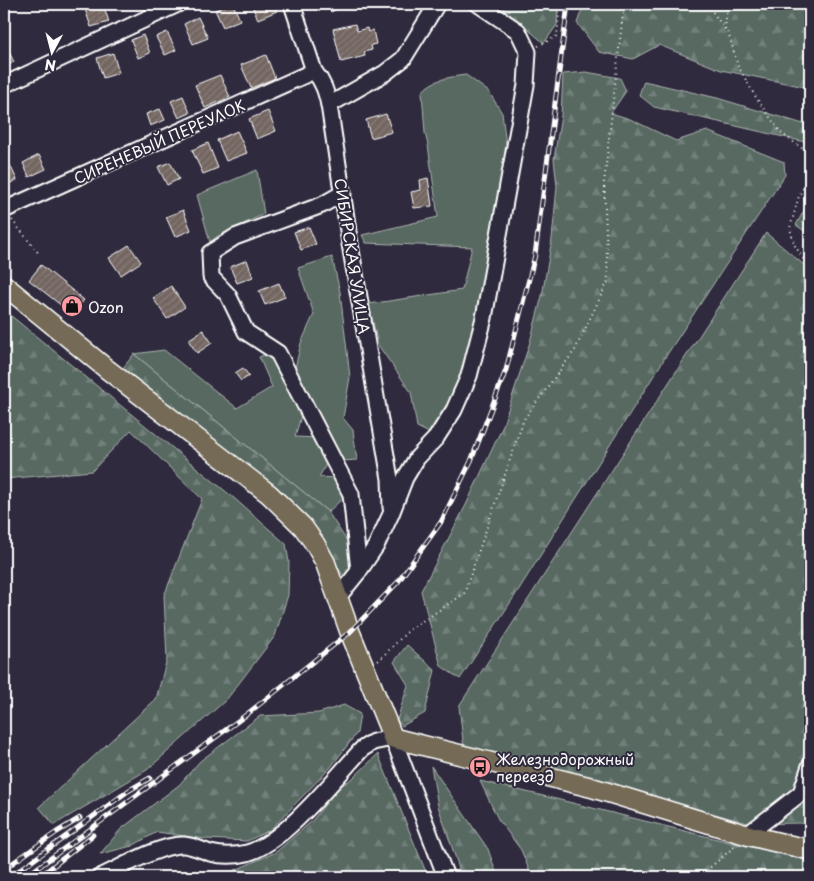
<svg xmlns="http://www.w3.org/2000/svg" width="814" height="881" viewBox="0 0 814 881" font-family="'Playpen Sans',sans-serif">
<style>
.green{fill:#586962;stroke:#acb4b0}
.forest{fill:url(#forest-firs);stroke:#acb4b0}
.garden{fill:url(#garden-dots);stroke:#acb4b0}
.building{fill:url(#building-hatch);stroke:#fff}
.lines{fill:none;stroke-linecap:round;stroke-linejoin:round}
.minor-casing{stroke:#fff;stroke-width:19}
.major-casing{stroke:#fff;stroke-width:22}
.path{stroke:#fff;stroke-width:2;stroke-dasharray:1 4;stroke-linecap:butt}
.minor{stroke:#2f2a3d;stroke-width:15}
.major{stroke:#746b55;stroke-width:19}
.rail-casing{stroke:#fff;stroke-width:5}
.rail{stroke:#2f2a3d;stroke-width:3;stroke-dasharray:9;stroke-linecap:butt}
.labels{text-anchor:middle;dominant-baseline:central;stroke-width:4;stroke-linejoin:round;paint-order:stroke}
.street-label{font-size:15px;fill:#fff;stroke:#2f2a3d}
.poi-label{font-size:15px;fill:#fff;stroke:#2f2a3d;text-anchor:start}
</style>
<defs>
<pattern id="forest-firs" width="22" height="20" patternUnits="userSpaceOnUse" patternTransform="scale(1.25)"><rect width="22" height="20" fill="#586962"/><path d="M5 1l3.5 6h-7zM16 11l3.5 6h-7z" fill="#71807a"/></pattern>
<pattern id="garden-dots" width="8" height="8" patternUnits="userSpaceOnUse" patternTransform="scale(1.25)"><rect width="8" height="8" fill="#586962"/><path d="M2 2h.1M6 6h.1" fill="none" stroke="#71807a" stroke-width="1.8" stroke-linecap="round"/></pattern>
<pattern id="building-hatch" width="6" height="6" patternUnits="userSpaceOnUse" patternTransform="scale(1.25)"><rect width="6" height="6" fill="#736561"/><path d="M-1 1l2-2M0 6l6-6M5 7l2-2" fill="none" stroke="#887c79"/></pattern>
</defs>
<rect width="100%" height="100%" fill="#2f2a3d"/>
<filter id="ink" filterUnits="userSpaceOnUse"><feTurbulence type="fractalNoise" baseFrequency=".02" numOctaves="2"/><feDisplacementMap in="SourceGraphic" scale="10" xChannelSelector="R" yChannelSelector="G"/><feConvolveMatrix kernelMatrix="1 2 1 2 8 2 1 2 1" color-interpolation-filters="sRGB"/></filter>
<g filter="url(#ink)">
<g class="green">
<path d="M466,75L489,92L502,113L507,153L477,332L455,398L431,434L417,427L411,392L378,345L369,304L462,290L472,247L366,243L362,235L438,217L428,145L425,133L422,92C432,79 450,77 466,75Z"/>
<path d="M257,170L264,214L218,236L210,242L197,195Z"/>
<path d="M332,257L340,292L350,377L343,418L353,430L357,460L343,461L295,368L301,343L314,314L298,268Z"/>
<path d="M164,350L237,408L272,387L259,357L271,352L301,416L295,437L321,438L327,463L319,477L334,478L344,497L328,512L134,354Z"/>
</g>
<g class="forest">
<path d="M498,4H558L557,25L544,43Z"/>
<path d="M584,4H810V88L721,70L659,45L633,59L599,52L577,23Z"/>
<path d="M586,72L620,78L626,91L611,113L630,119L676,141L707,131L784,162L785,175L668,353L516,594L460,679L441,666L421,591L466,505L502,428L530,342L542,296L552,239L557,186L554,159L561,116L563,74Z"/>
<path d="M644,81L717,98L810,126L805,142L654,107L639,95Z"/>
<path d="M766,233L810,270V826L800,823L751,824L640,793L464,749L459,706Z"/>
<path d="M4,310L235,499L286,544L289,562L288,595L275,636L227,699L147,770L54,825L39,807L156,699L167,659L164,596L202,499L131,430L92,471L4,479Z"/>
<path d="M134,354L328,512L358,558L346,581L312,523L123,368Z"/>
<path d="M407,645L435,670L425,713L402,726L397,720L408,685L394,662Z"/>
<path d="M344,705L360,714L357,733L330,768L270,830L247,841L205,839L157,832L132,846L100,854L121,829L179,785L200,761L260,716L319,713Z"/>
<path d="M378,754L428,877H233V871L276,852L312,821L338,788L353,778Z"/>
<path d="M431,766L488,849L497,875L496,877H461L457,862L438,806Z"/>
<path d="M480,781C590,806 699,836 810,861V877H688L667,875L653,877H532L521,850L498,819Z"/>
</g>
<path class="garden" d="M810,200V235L796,225Z"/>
<g class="building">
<path d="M103,4L109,22L91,27L85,9Z"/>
<path d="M230,4H233L240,20L223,27L215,10Z"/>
<path d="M251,4H274L277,11L258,19Z"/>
<path d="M327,4H342L343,6L331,12Z"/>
<path d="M198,17L208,38L193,44L184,24Z"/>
<path d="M355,24L357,31L367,28L368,32L373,30L376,44L371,45L372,50L364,52L365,56L341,62L333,29Z"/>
<path d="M167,32L176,50L165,55L156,37Z"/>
<path d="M143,35L150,53L138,58L131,40Z"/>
<path d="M4,44H5L14,62L4,67Z"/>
<path d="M113,53L119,73L103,78L97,58Z"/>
<path d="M266,55L275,78L251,88L241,65Z"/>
<path d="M220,75L230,97L205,108L195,85Z"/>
<path d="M183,96L190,113L179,118L171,101Z"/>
<path d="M160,109L165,120L150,126L146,114Z"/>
<path d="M268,111L276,131L257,139L249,119Z"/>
<path d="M386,114L392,132L371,138L366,120Z"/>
<path d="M237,131L247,153L226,161L217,140Z"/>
<path d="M208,143L218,168L203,174L192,150Z"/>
<path d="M39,155L46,169L29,177L23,163Z"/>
<path d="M170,162L179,179L167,185L158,167Z"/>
<path d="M10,165L17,180L4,186V168Z"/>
<path d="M428,178L432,206L414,208L411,192L421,190L420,180Z"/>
<path d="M183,210L191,230L175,237L166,217Z"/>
<path d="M309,227L316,244L301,250L294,232Z"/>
<path d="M129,245L141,262L121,275L109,258Z"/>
<path d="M247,260L253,277L237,283L230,267Z"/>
<path d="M41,265L84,300L72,314L29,280Z"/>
<path d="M279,283L285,297L265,305L259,291Z"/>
<path d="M171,286L185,307L167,319L153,298Z"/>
<path d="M203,330L212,343L197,353L188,340Z"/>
<path d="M243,368L249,376L241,381L235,373Z"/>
</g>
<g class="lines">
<g class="minor-casing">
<g id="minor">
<path d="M292,4L314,71C323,82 326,91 329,105L350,244L390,479L391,508"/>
<path d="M4,85L178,4"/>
<path d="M329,105L385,73L403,59L437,4"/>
<path d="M343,193L322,205L235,237L210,253L211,277L228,295L246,332L278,353L351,494L359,571"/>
<path d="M4,210L314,71"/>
<path d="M338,597L359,571L376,546L391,514L405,478L417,458L436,438L454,410L469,376L484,318L526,85L528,52L518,31L478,4"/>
<path d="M801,793L810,766"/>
<path d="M747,835L801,793L810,790"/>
<path d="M100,877C120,868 163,843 184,845C194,846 201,850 210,853C222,856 235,856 247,853C284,843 335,778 362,749L373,742L393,738L446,877"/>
</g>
</g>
<g class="major-casing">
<path id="major" d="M4,285L108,370L269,494L303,527L315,544L325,562L350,632L393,738L590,787L747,835L810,850"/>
</g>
<g class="path">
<path d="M707,4L729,35L738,66L755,96L781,133L810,154"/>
<path d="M725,29L727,4"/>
<path d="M538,46L557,36L560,4"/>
<path d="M810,175L799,196L790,228L794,244L805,262L810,265"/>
<path d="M12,220L40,255"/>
<path d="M378,661L410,629L464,594L524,419L575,350L608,281L604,183L624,4"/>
<path d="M699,877L734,847"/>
</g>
<use href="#minor" class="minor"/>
<use href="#major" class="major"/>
<g class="rail-casing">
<g id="rail">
<path d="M4,869L57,832L80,818"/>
<path d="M10,877L128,791L150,778"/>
<path d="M25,877L246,715L350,632L398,582L441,522L471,461L506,370L535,255L568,4"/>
<path d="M39,877L93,835"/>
</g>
</g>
<use href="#rail" class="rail"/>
</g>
</g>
<defs>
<g id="shop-disc" transform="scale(1.125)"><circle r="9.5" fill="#ff9aa2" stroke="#2f2a3d"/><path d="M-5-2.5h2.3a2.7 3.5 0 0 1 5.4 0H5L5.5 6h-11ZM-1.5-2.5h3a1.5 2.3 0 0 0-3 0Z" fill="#111"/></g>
<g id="bus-disc" transform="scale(1.125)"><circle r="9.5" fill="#ff9aa2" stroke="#2f2a3d"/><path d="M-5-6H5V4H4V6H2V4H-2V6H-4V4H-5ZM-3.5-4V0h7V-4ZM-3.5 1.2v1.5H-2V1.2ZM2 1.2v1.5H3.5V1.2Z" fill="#111"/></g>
</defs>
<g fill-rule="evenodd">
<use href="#shop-disc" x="72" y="306"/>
<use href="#bus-disc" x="480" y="767"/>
</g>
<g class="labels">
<g class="street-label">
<text transform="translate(159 141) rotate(-24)">СИРЕНЕВЫЙ ПЕРЕУЛОК</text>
<text transform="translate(353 256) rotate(81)">СИБИРСКАЯ УЛИЦА</text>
</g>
<g class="poi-label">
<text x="88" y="306">Ozon</text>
<text x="496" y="758">Железнодорожный<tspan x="496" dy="17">переезд</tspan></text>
</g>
</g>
<rect width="814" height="881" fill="none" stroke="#2f2a3d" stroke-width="20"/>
<rect x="10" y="10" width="794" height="861" fill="none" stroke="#fff" stroke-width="2" filter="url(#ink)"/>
<g transform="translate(52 52) rotate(187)" stroke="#2f2a3d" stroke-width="4" paint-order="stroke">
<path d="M0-4L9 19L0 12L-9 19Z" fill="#ffffff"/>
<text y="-8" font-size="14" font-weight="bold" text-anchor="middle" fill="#ffffff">N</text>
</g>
</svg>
